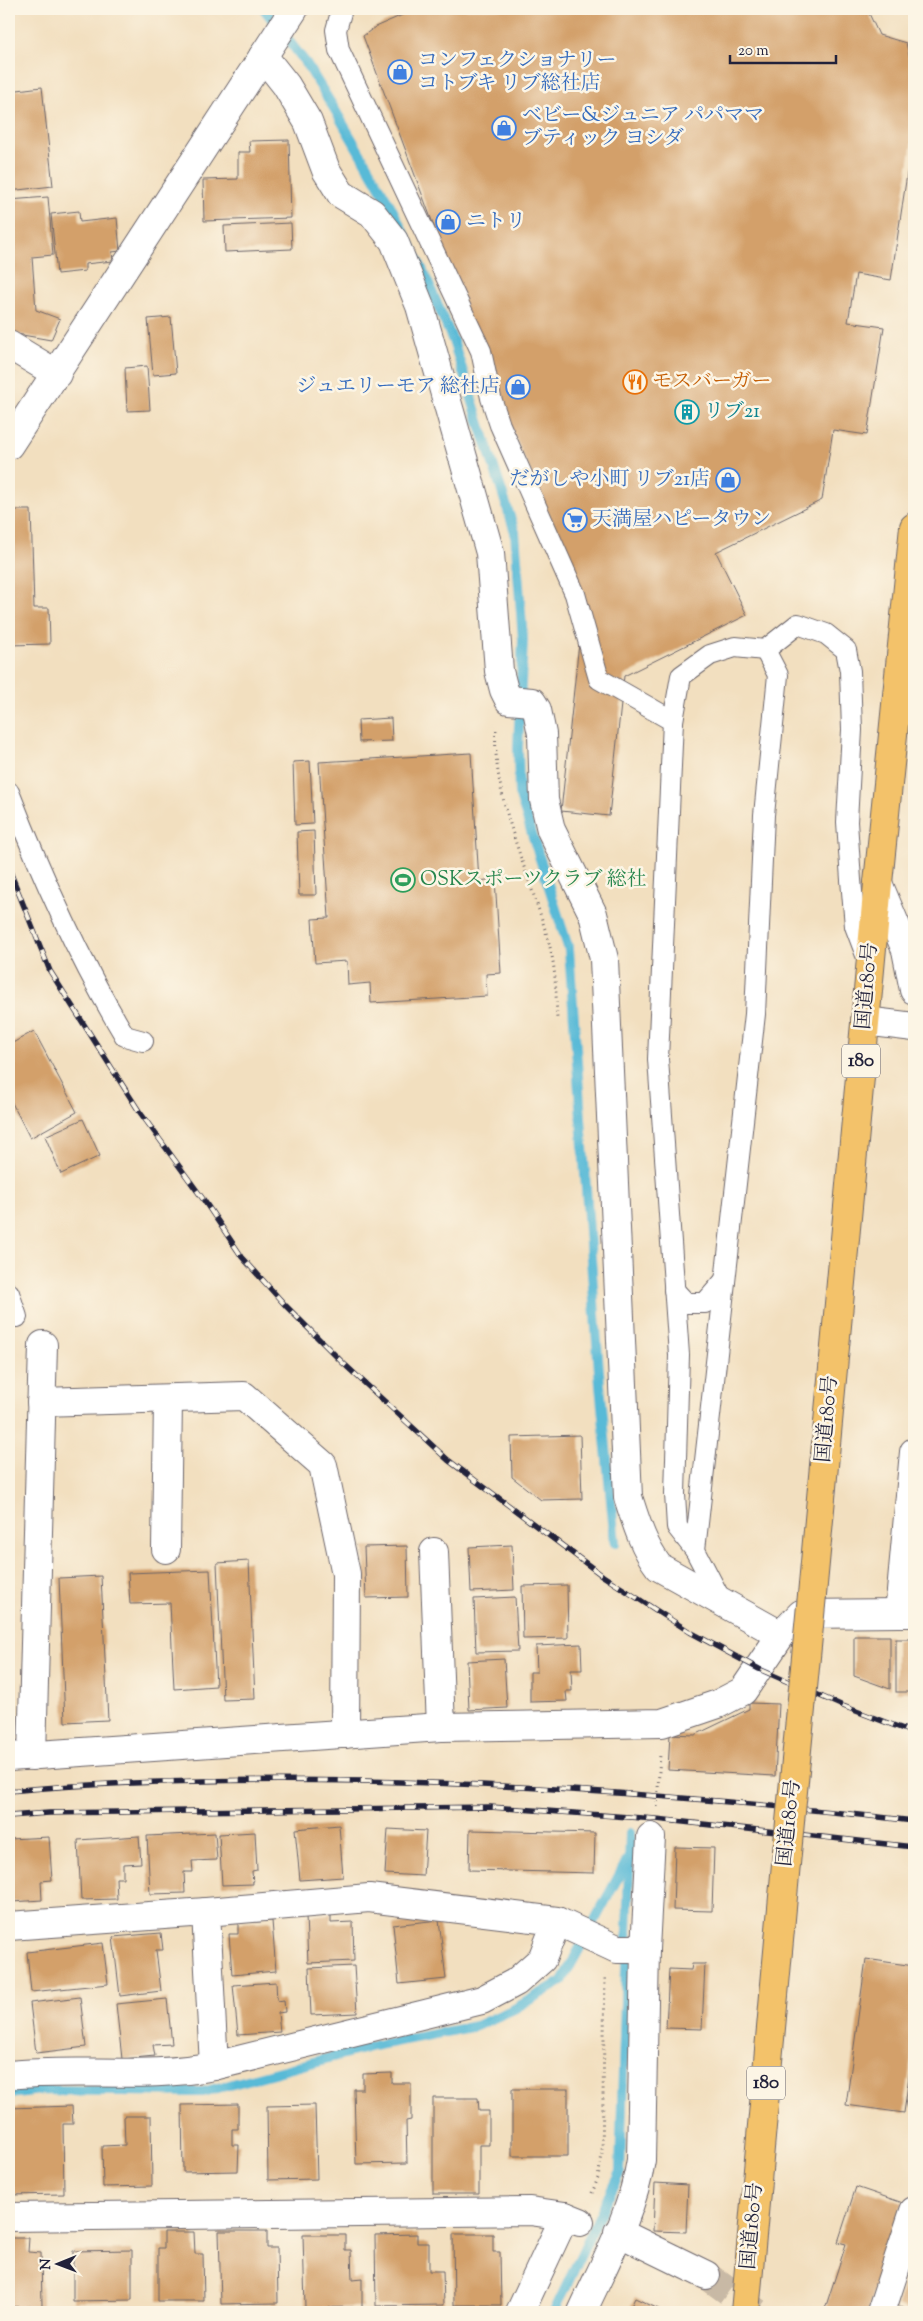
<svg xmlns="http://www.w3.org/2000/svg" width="923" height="2321" viewBox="0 0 923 2321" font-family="'Sorts Mill Goudy','Noto Serif JP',serif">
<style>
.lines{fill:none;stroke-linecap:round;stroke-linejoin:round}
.stream{stroke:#59bad7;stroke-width:10}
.building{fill:#d3a06a}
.street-tunnel{stroke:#c8b9a5;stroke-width:28;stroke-dasharray:28 14;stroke-linecap:butt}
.lane-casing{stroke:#6b6469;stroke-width:22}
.street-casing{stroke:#6b6469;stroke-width:30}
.highway-casing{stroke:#6b6469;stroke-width:30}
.path{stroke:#6b6469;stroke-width:3;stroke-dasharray:1 4;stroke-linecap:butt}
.lane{stroke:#fff;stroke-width:20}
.street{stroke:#fff;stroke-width:28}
.highway{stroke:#f3c26a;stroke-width:28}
.rail-casing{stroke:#22223b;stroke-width:5.5}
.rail{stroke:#fcf5e5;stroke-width:4;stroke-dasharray:11;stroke-linecap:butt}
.highway-bridge-casing{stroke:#6b6469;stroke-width:30;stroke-linecap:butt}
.highway-bridge{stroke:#f3c26a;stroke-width:28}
.labels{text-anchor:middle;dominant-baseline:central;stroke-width:5;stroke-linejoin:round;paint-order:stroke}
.shield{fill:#fcf5e5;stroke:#63616e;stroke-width:1}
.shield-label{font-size:19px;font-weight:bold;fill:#22223b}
.shop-label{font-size:20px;fill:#366cbe;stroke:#fcf5e5;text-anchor:start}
.food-label{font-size:20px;fill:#c56008;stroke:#fcf5e5;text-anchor:start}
.culture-label{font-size:20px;fill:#0d838f;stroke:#fcf5e5;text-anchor:start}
.leisure-label{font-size:20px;fill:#27864d;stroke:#fcf5e5;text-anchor:start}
.street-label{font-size:20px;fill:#22223b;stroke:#fcf5e5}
</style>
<rect width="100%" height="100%" fill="#fcf5e5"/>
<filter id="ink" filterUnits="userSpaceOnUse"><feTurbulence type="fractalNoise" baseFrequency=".02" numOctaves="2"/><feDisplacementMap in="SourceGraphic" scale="10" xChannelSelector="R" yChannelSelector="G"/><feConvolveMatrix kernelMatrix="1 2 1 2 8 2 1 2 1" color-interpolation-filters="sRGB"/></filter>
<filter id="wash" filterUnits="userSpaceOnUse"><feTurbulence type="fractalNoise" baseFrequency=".0096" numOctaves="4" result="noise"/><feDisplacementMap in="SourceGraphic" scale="20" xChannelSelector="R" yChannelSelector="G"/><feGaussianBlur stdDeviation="1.12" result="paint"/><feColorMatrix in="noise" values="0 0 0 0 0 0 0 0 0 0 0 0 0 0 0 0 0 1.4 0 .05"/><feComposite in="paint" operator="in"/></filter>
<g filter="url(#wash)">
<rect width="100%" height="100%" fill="#f2dfbf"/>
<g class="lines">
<g class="stream">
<path d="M264,9L306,63L335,110L390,205L423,271L453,341L515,532L523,640L518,747L519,793L569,950L600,1385L615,1543"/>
<path d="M9,2094L40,2090L203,2092L373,2046L476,2026L514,2009L562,1981L629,1857"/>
<path d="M554,2312L620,2172L630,1833"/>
</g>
</g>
<g id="blocks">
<g class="building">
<path d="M416,9H867L879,35L906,43L914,74V128L891,280L856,274L848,322L884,327L867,435L833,430L822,500L716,552L747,615L624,676L609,816L561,811L584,596L497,395L363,36L375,27Z"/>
<path d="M42,87L53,186L9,191V91Z"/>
<path d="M289,140L291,218L204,221L203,180L238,179V152H250L249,141Z"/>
<path d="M48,197L53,255L32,257L36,310L60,319L51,340L11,333L9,299V254L14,253L9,200Z"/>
<path d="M79,211L80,222L117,218L120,251L112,252L113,261L85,264V271L57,274L51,214Z"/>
<path d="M291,223L292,249L225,252L224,226Z"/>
<path d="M171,317L176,373L153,375L148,319Z"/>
<path d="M147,366L150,410L127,411L125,368Z"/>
<path d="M9,510H31L34,608H49L50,644L9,645Z"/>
<path d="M391,718L392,741L359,742L358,720Z"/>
<path d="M471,753L479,881L495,879L501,973L486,974L487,996L371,1003L370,983L348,985L347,961L315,963L312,919L329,918L319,762Z"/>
<path d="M310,761L313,824L295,825L293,762Z"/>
<path d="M314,831L316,895H299L297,832Z"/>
<path d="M34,1031L77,1112L30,1138L9,1097V1045Z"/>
<path d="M83,1119L100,1156L61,1174L45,1136Z"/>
<path d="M580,1435L582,1499L541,1500L512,1477L511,1437Z"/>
<path d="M512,1545L514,1590L471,1592L469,1547Z"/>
<path d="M407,1546L408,1597L366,1598L364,1547Z"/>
<path d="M249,1561L255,1699L223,1700L217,1563Z"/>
<path d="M210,1570L216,1686L174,1689L170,1603L130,1604L128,1573Z"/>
<path d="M101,1576L108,1720L65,1722L59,1578Z"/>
<path d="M567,1585L568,1638L523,1639L522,1586Z"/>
<path d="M515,1597L518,1651L476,1652L474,1599Z"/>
<path d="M854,1636H890V1689L854,1676Z"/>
<rect x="896" y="1639" width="18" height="53"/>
<path d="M581,1644L582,1670H571L572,1691H566L567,1701L530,1702V1672H537L536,1646Z"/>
<path d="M504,1659L507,1708L469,1710L467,1661Z"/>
<path d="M749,1703L779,1704L775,1776L668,1770L670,1734L695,1735L749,1709Z"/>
<path d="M339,1825L343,1877L300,1880L295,1829Z"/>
<path d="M388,1829L426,1831L423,1876L385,1874Z"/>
<path d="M470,1830L595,1833L594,1873L469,1870Z"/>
<path d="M255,1832L257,1870L252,1871L253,1884L222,1885L219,1834Z"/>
<path d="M215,1833L217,1860L192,1861L193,1872H184L185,1893L150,1894L147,1836Z"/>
<path d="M139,1836L141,1863L123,1864V1878H116L117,1899L81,1900L78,1840Z"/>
<path d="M49,1837L52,1880L41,1881L42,1900L12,1902L9,1839Z"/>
<path d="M675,1847L714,1848L712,1911L673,1910Z"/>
<path d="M331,1914V1923L353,1922L354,1961L308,1963L306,1916Z"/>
<path d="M439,1920L446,1979L399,1984L393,1925Z"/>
<path d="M272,1921L276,1971L232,1975L229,1934H238V1923Z"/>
<path d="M161,1933L163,1950H156L161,1991L120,1996L113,1937Z"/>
<path d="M103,1943L108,1984L31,1992L27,1952Z"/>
<path d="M866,1959L914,1966V2038L904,2113L846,2105Z"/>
<path d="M692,1964H705L702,2029L666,2028L669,1969L691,1970Z"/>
<path d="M354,1966L357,2013L311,2015L309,1968Z"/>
<path d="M276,1982L277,2001L284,2000L285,2012L278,2013L280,2032L238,2035L233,1985Z"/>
<path d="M80,1997L86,2047L36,2053L30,2003Z"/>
<path d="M167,1999L172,2044L153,2045L155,2056L122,2059L116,2004Z"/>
<path d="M392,2073V2083H411V2120L406,2121L407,2163L356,2164L354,2089H363V2074Z"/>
<rect x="512" y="2089" width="56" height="67"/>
<path d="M433,2098H478L479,2111H489V2145H479V2194H433Z"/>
<path d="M238,2104V2129H232V2145H239L238,2171L183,2172L182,2105Z"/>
<path d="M315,2105L317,2179L268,2180L267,2106Z"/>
<path d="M72,2106L73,2124H63L64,2194L9,2195V2108Z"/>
<path d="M124,2116H151L152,2186L103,2187L102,2146L125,2145Z"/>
<path d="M655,2183L688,2185L686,2232L653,2231Z"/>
<path d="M856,2187L903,2203L867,2312H824L846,2244L838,2242Z"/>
<path d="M219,2231H267V2248H277L278,2303L221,2304Z"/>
<path d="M164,2232H194L195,2254H203L204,2301H158V2248H164Z"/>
<path d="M417,2234V2243H429V2271H443L444,2305L376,2306L375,2235Z"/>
<path d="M453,2234H493V2252H500L501,2305H454Z"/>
<path d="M303,2235H345V2250H351L352,2280L362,2279V2307L305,2308Z"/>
<path d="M9,2238H29L28,2252L41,2253L42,2306L9,2307Z"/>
<path d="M132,2250V2300L73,2301V2251Z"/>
<path d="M914,2256V2311L897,2305Z"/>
<path d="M635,2298L665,2312H628Z"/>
<path d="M179,2310V2312H161V2311Z"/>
</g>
</g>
</g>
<g filter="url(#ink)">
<use href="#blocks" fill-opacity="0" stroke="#6b6469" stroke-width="1"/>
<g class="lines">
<path class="street-tunnel" d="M706,2275L757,2312"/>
<g class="lane-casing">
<g id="lane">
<path d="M342,9L336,30L339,50L481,351L491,398L500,425L575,594L599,679L673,721"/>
<path d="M9,792C42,877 78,958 125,1036L143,1041"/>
<path d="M674,1290L686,1303H705L725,1280"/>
<path d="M9,1293L17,1317"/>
<path d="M695,1550L677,1527L675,1494L679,1355L658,1059L673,721L681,676L710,655L735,647L765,650"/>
<path d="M722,1602L695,1550L755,1014L764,815L778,675L765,650L798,624L826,634L846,650L850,671L852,730L847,822L851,880L855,926L869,963"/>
</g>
</g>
<g class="street-casing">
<g id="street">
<path d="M263,56L286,85L308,122L326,170L341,194L372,213L394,241L420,306L490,553L499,671L504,690L509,700L532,702L537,710L542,734L544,800L551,830L593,914L604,959L628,1497C636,1522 643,1546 659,1567L781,1635"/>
<path d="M9,345L57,374"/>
<path d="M9,445L294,9"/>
<path d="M878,883L906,950L914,990"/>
<path d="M865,1021L914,1027"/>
<path d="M41,1402L244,1396L323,1465L346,1574L345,1734"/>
<path d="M914,1452L899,1613H914"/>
<path d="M166,1549L168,1399"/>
<path d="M434,1552L441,1727"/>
<path d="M32,1756L43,1345"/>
<path d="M9,1757L441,1727L662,1723L718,1704L743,1691L781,1635L801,1614L899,1613"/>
<path d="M557,1921L542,1959L516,1982L482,2000L214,2066L206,1912L369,1898L557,1921L617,1949H645"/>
<path d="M9,1926L206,1912"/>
<path d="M9,2075C76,2068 149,2079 214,2066"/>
<path d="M9,2217L530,2211L565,2216L580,2222"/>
<path d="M618,2232L706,2275"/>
<path d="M520,2312L565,2216"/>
<path d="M582,2312C604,2264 633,2213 641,2160L645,1949L651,1837"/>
<path d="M881,2312L914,2211"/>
</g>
</g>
<g class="highway-casing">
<g id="highway">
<path d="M812,1595L878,883L914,527"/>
<path d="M745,2312L787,1853"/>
</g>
</g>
<g class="path">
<path d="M496,730C491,798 533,881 550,947C556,971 556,995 557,1019"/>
<path d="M657,1807L660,1754"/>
<path d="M592,2193L598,2178L602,2155L605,1978"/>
</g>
<use href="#lane" class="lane"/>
<use href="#street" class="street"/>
<use href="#highway" class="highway"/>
<g class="rail-casing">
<g id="rail">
<path d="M9,869L50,971L139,1111L203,1199L242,1257L286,1306L343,1363L448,1460L603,1576L690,1632L759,1669L843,1706L914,1733"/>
<path d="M9,1791C127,1780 246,1779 364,1781C548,1785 731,1800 914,1821"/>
<path d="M9,1816L49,1813L490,1807L656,1819L914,1847"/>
</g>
</g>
<use href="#rail" class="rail"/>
<g class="highway-bridge-casing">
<path id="highway-bridge" d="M787,1853L812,1595"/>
</g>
<use href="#highway-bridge" class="highway-bridge"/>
</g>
</g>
<defs>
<g id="shop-ring" transform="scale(1.25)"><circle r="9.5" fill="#fcf5e5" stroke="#3f7fe0" stroke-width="1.5"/><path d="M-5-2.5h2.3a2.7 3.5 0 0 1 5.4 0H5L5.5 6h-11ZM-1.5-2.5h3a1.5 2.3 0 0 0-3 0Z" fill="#3f7fe0"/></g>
<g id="restaurant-ring" transform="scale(1.25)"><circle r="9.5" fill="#fcf5e5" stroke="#e8710a" stroke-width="1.5"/><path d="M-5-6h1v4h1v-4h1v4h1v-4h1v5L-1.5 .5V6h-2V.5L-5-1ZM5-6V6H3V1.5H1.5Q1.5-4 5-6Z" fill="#e8710a"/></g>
<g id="building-ring" transform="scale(1.25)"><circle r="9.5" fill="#fcf5e5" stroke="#0f9aa8" stroke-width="1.5"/><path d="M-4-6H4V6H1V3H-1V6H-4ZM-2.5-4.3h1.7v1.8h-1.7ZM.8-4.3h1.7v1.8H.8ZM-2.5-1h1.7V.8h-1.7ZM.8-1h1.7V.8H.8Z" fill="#0f9aa8"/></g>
<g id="supermarket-ring" transform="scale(1.25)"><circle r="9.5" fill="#fcf5e5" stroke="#3f7fe0" stroke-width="1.5"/><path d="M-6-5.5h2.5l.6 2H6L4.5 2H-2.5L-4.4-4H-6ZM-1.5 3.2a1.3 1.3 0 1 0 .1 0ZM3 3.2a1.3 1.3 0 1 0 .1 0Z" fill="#3f7fe0"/></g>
<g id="stadium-ring" transform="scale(1.25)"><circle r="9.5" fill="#fcf5e5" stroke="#2e9e5b" stroke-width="1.5"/><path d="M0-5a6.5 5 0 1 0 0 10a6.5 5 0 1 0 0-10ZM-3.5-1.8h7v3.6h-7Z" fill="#2e9e5b"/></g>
</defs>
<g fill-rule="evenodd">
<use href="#shop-ring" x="400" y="72"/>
<use href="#shop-ring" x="504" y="128"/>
<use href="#shop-ring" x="448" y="222"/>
<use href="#restaurant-ring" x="635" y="382"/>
<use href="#shop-ring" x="518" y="387"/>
<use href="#building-ring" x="687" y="412"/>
<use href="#shop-ring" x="728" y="480"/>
<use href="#supermarket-ring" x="575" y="520"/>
<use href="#stadium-ring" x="403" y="880"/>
</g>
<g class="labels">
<g class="shield">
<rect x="842" y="1044.5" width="38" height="33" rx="4"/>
<rect x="747" y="2066.5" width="38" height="33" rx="4"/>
</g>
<g class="shield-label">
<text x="861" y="1061">180</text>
<text x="766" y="2083">180</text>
</g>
<g class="shop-label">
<text x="418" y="61">コンフェクショナリー<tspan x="418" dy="23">コトブキ リブ総社店</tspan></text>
<text x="522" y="116">ベビー&amp;ジュニア パパママ<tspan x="522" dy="23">ブティック ヨシダ</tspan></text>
<text x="466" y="222">ニトリ</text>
<text x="500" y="387" text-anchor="end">ジュエリーモア 総社店</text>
<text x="710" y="480" text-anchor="end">だがしや小町 リブ21店</text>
<text x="592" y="520">天満屋ハピータウン</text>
</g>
<g class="food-label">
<text x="652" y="382">モスバーガー</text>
</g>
<g class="culture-label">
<text x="704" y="412">リブ21</text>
</g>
<g class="leisure-label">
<text x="420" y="880">OSKスポーツクラブ 総社</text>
</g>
<g class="street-label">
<text transform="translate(868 986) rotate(-85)">国道180号</text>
<text transform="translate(828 1419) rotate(-85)">国道180号</text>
<text transform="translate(790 1823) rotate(-84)">国道180号</text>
<text transform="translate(753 2226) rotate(-85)">国道180号</text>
</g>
</g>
<rect width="923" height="2321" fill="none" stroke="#fcf5e5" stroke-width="30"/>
<g transform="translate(58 2264) rotate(269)" stroke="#fcf5e5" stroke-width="4" paint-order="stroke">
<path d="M0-4L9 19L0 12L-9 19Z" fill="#22223b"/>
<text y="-8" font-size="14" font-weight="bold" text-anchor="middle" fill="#22223b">N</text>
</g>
<path d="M730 55v8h106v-8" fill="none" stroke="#22223b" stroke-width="2.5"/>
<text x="738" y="55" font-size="15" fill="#22223b" stroke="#fcf5e5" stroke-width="4" paint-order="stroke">20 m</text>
</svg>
